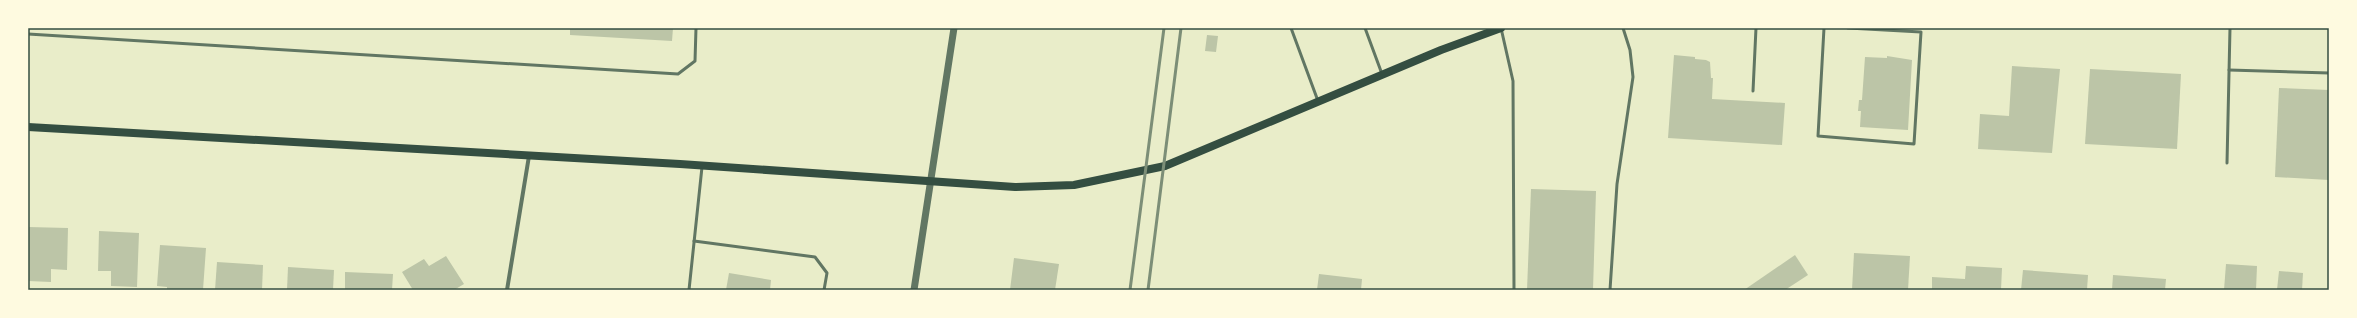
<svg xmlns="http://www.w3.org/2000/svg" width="2357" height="318" viewBox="0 0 2357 318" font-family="'PT Sans Narrow',sans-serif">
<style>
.building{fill:#bcc5a7}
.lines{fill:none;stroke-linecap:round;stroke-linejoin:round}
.service{stroke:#617663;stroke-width:3}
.minor{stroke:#617663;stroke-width:4}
.tertiary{stroke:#617663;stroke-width:7}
.secondary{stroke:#344e41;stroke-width:8}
.rail{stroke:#7c8e77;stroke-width:3}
.neatline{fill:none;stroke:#344e41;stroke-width:1.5}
</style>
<rect width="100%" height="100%" fill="#e9edc9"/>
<g class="building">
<path d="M570,28H673L672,41L570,35Z"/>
<path d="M1207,35L1218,36L1216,52L1205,51Z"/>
<path d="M1674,55L1695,57V59L1706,60L1710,62L1711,78H1713L1712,99L1785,103L1782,145L1668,138Z"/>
<path d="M1887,56L1912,60L1908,130L1860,127L1861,111H1858L1859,100H1862L1865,57L1887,58Z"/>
<path d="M2012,66L2060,69L2052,153L1978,149L1980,114L2009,116Z"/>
<path d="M2090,69L2181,74L2177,149L2085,144Z"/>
<path d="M2279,88L2329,90V180L2275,177Z"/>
<path d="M1531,189L1596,191L1593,290H1527Z"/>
<path d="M28,227L68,228L67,270L51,269V282L28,281Z"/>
<path d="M99,231L139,233L137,287L111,286V271H98Z"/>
<path d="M160,245L206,248L203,290H167V287L157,286Z"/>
<path d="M1854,253L1910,256L1908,290H1852Z"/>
<path d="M1795,255L1808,275L1785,290H1744Z"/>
<path d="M446,256L464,284L454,290H413L402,272L424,259L429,266Z"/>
<path d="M1014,258L1059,264L1055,290H1010Z"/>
<path d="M217,262L263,265L262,290H215Z"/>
<path d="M2226,264L2257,266L2256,290H2224Z"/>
<path d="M1966,266L2002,268L2001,290H1932V277L1965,279Z"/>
<path d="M288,267L334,270L333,290H287Z"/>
<path d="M2023,270L2088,275L2087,290H2021Z"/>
<path d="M2279,271L2303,273L2302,290H2277Z"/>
<path d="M345,272L393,274L392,290H345Z"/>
<path d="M729,273L771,280L770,290H726Z"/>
<path d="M1319,274L1362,279L1361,290H1317Z"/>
<path d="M2113,275L2166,279L2165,290H2112Z"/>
</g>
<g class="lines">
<g class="service">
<path d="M1291,28L1318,101"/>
<path d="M1365,28L1382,74"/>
<path d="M1501,28L1513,81L1514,290"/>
<path d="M1824,28L1818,136L1914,144L1921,32L1848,28"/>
<path d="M28,34L678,74L695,61L696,28"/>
<path d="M2229,70L2329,73"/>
<path d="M1753,91L1756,28"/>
<path d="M2227,163L2230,28"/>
<path d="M694,241L815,257L827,273L824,290"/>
<path d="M689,290L702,167"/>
<path d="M1610,290L1617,184L1633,77L1630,50L1623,28"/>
</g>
<path class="minor" d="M507,290L529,156"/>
<path class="tertiary" d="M914,290L954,28"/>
<path class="secondary" d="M28,127L680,164L1015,187L1074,185L1165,166L1441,50L1501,28"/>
<g class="rail">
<path d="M1130,290L1164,28"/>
<path d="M1148,290L1181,28"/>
</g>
</g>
<rect width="2357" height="318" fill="none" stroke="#fefae0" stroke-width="58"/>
<rect x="29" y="29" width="2299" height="260" class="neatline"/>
</svg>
